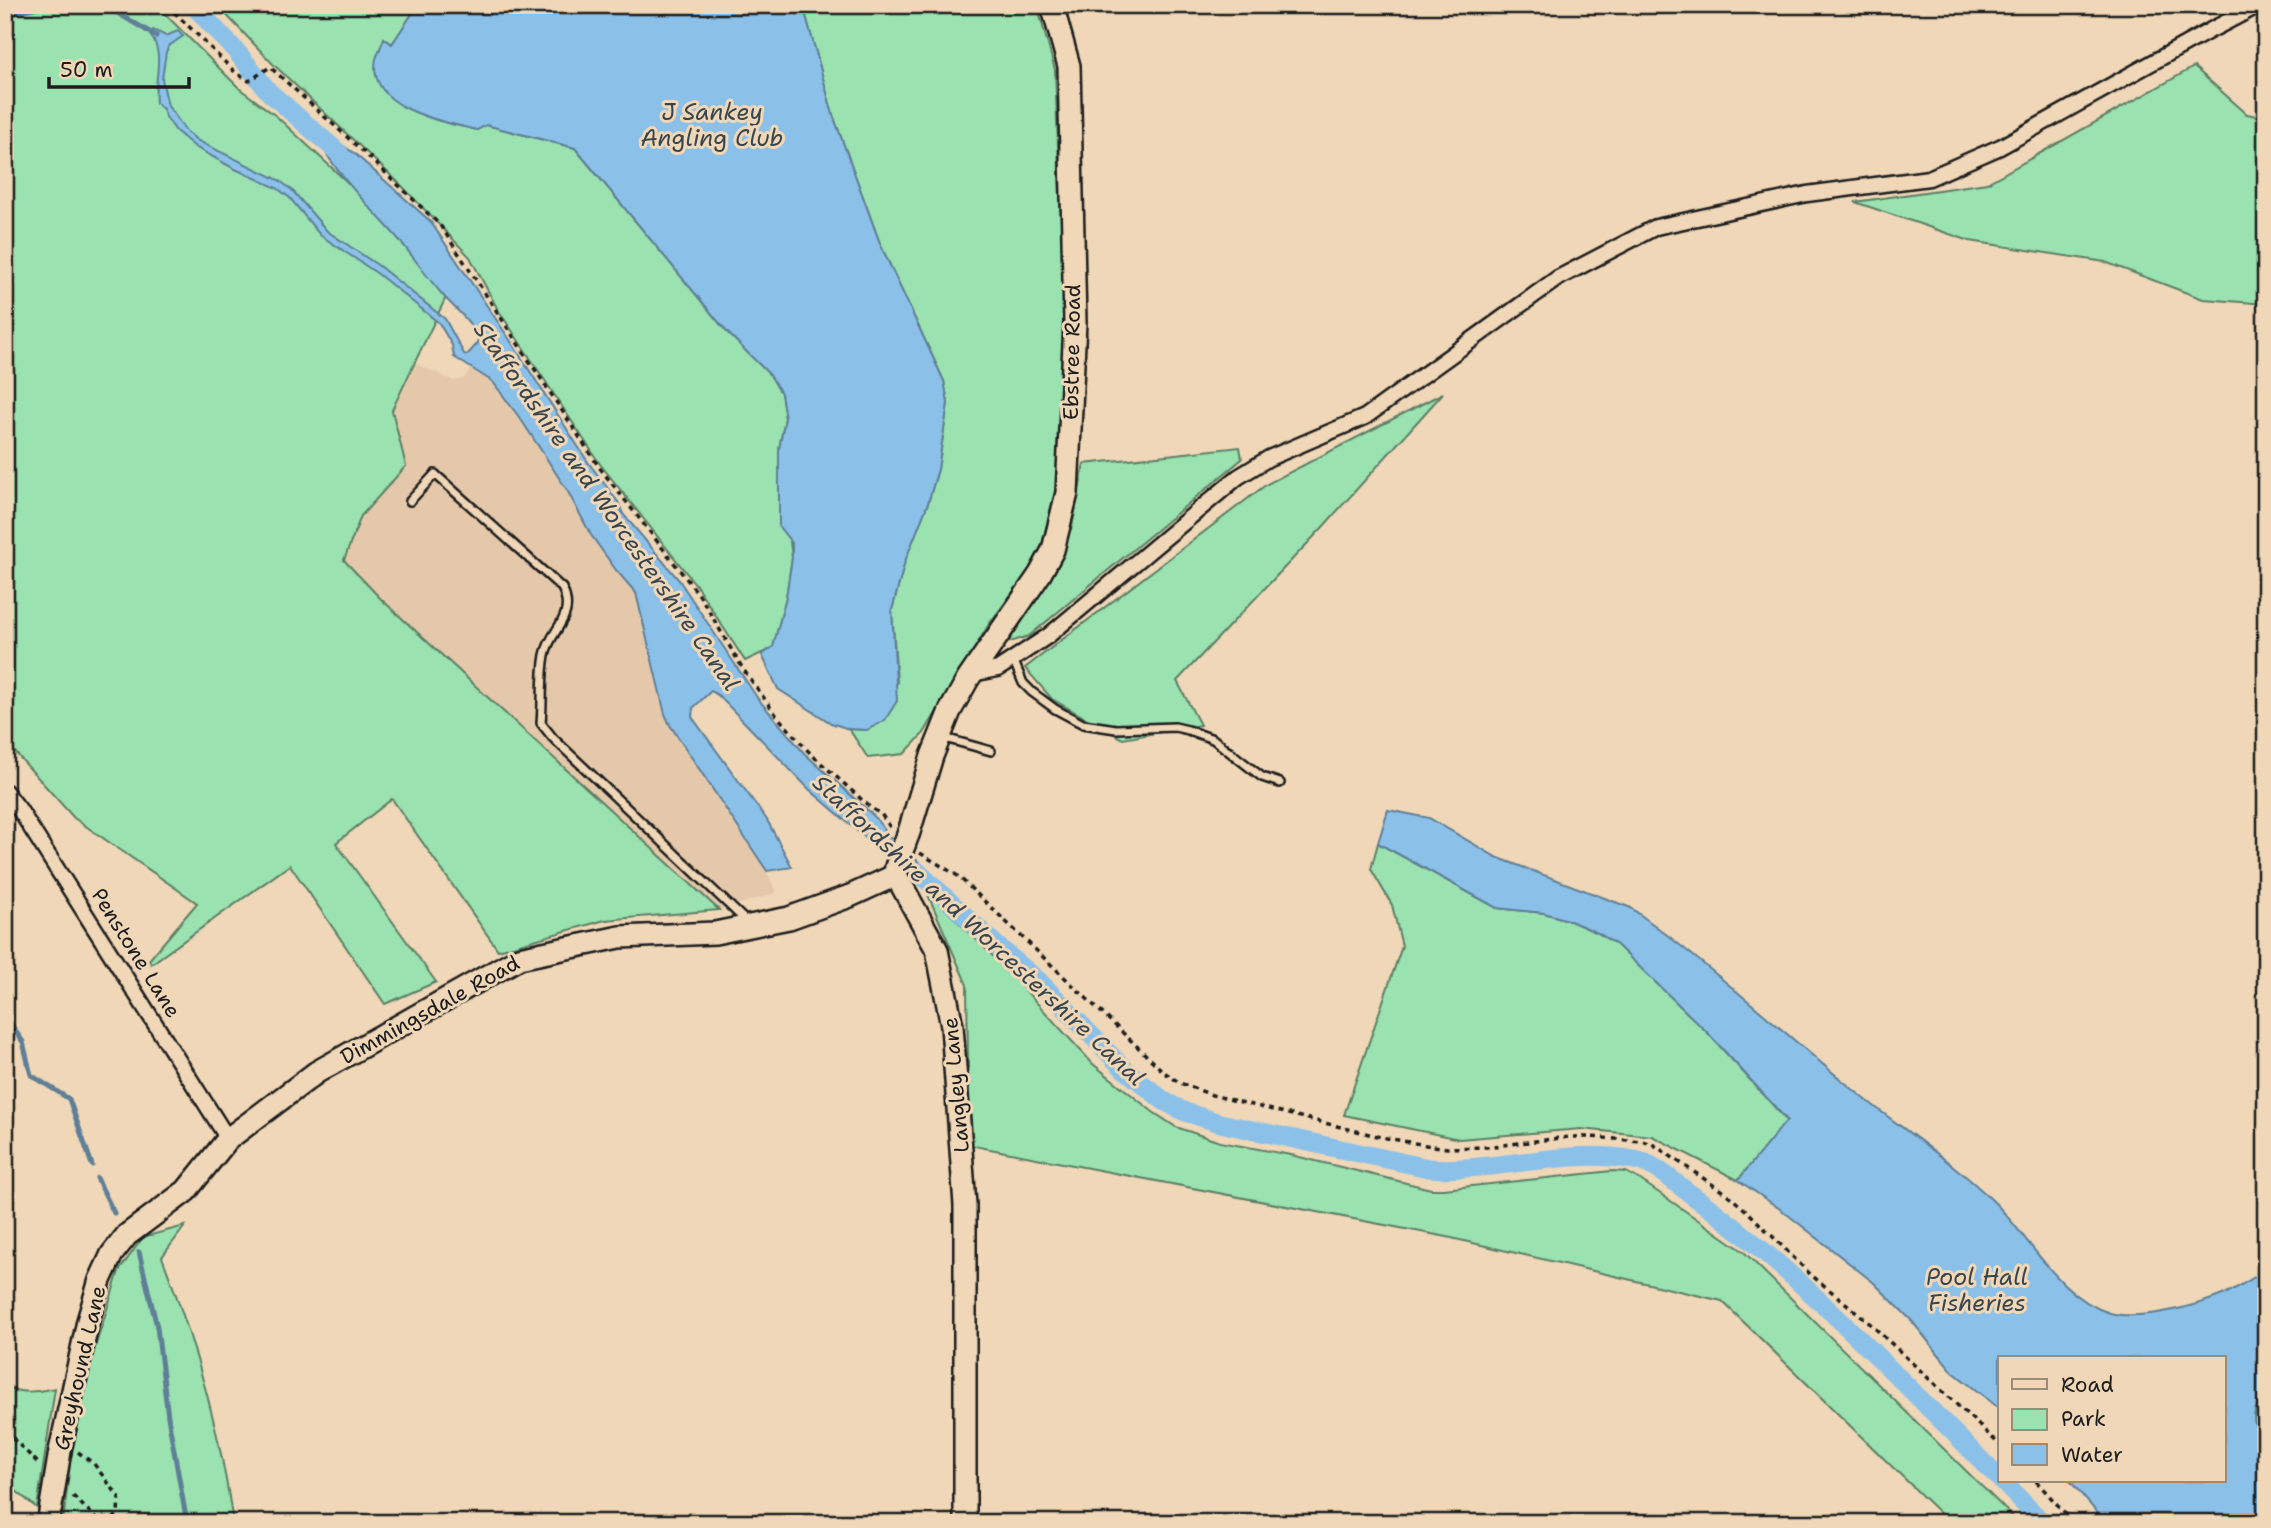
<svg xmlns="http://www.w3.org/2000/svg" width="2271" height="1528" viewBox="0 0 2271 1528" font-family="'Shantell Sans',sans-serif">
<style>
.built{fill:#e4c8a9}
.green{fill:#9ae2af;stroke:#5b7f66;stroke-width:2}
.water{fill:#8bc1e9;stroke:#5f7f97;stroke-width:2}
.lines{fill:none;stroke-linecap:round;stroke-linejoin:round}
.stream{stroke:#5f7f97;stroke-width:5}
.canal{stroke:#8bc1e9;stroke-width:19}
.lane-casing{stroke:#1c1c1c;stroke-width:12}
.street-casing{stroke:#1c1c1c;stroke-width:19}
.secondary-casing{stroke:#1c1c1c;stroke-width:26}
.path{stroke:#1c1c1c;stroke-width:3.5;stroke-dasharray:5 5;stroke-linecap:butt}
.lane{stroke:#efd7b7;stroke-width:7}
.street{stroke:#efd7b7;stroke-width:14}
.secondary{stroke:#efd7b7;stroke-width:21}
.secondary-bridge-casing{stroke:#1c1c1c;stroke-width:26;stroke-linecap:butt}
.secondary-bridge{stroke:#efd7b7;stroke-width:21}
.labels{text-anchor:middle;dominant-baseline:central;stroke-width:6;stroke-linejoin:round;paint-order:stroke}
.street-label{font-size:21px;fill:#1c1c1c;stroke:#efd7b7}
.water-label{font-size:23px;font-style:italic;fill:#38454f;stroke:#efd7b7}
</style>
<rect width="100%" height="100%" fill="#efd7b7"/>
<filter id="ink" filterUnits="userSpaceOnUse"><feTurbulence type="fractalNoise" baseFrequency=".0143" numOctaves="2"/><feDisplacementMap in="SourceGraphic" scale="14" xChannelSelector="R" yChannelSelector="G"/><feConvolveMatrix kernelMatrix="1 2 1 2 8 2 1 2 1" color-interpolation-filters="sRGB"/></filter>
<g filter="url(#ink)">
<path class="built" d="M414,363L454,381L463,379L471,369L493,382L522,421L567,490L591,535L616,570L636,593L665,714L670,725L767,871L776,893L719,910L381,599L343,560L361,516L406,466L392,410Z"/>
<g class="green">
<path d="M5,5H156L240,89L276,116L388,220L449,291L392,410L406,466L361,516L344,560L381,599L719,910L605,920L498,950L392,799L336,843L436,982L385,1004L290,865L151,964L149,960L197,903L74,818L5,741V680L10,674L5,667Z"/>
<path d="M217,5H418L392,44L385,39L402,106L440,121L477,130L486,125L575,148L727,332L770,375L781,393L785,418L779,449L792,558L786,597L773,648L745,661L696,585L600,464L497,308L470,257L401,185L273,64Z"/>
<path d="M803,5H1037L1055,70L1064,297L1060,470L1039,557L989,624L924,733L904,754L868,758L849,729L867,730L897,683L892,610L905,561L928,503L938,469L948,403L944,381L881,246L833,115Z"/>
<path d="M2194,67L2247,114L2266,118V304L2203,299L2105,262L1970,241L1855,202L1987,183Z"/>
<path d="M1443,393L1322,528L1177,681L1200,725L1123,739L1052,699L1025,668L1267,484Z"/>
<path d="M1240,447L1242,459L1029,636L1004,644L1038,591L1072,527L1084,464Z"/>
<path d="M1378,843L1497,908L1544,913L1568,920L1598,933L1617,945L1708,1033L1787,1121L1738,1180L1652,1136L1581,1129L1459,1139L1344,1115L1402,946L1392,905L1371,869Z"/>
<path d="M926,890L1001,964L1093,1064L1153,1112L1176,1127L1220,1142L1291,1155L1431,1189H1444L1612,1171L1626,1172L1639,1179L1743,1251L2019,1523H1950L1722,1301L1447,1237L969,1145L967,985Z"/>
<path d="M185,1226L162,1257C196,1345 220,1429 233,1523H63L74,1430L86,1376L119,1271L143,1237Z"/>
<path d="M5,1384C17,1396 41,1391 55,1388L37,1508L5,1482Z"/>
<path d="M2266,1389V1456C2251,1430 2249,1415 2266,1389Z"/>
</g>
<g class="water">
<path d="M418,5H803L833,115L881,246L944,381L948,403L938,469L928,503L905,561L892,610L897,701L885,720L867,730L849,729L831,723L778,689L762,655L773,647L786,597L792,558V543L779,527V449L785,418L781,393L770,375L727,332L575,148L486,125L477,130C443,122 366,108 376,59C378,52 382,45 384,38L392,44Z"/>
<path d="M153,30L166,36L178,31L183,36L169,46L166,52L162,79L168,106L186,131L198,141L279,180L292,190L327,231L379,266L445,319L464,354L467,355L478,343C476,323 454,309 441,293C427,277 415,259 401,242C371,207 339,179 317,138L323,133L354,153L430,221L510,340L588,462L618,502L623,514L679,580L758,699L805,754L874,816L890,837L926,868L946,910L926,890L810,790L719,696L711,691L693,708L692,717L767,820L792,867L767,871L670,725L665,714L636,593L616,570L591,535L567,490L522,421L493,382L454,357L452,345L439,323L378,274L320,235L290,198L277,188L233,168L195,147L176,131L166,117L163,109L156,103C153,81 166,53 150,35Z"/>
<path d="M1388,810L1429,818L1496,857L1631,908L1646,919C1719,973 1785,1034 1855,1091C1900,1128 1951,1160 1993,1201C2029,1236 2059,1298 2110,1313C2140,1321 2197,1306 2225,1294C2239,1287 2253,1278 2266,1270V1389C2244,1423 2257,1423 2266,1456C2270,1470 2266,1506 2266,1523H2106L2070,1481H2224V1358H2000V1409L1953,1372L1911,1320L1873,1282L1783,1211L1738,1180L1787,1120L1708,1033L1617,945L1598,933L1568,920L1544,913L1497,908L1378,843Z"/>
</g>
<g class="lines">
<g class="stream">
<path d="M101,5L106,6L156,36"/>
<path d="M5,15L45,5"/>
<path d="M5,1016L23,1042L31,1075L69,1099L92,1165"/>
<path d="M97,1178L114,1213"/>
<path d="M139,1252L157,1327L168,1417L187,1523"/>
</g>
<g class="canal">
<path d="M193,5L237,52L269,92L339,153"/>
<path d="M917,871L996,945L1039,981L1123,1068L1164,1101L1185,1112L1220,1123L1428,1168C1496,1173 1565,1147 1634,1160C1656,1163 1674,1183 1692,1195C1802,1274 1903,1383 2000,1479"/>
<path d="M2002,1481L2043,1523"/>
</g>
<g class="lane-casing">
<g id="lane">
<path d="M410,501L435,474L562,588C577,618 550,629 545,655C541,677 543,701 541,723L553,738L748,923"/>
<path d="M1013,659L1023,683L1032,692L1055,709L1083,724L1116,729L1175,727L1188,730L1213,739L1262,777L1280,783"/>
<path d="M941,737L991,751"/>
</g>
</g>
<g class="street-casing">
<g id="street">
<path d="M972,674L998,669L1048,636L1238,477L1269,458L1365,417L1558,278L1656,227L1807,194L1929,178L2000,147L2211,30L2259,5"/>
<path d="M5,791L19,809L228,1139"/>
</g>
</g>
<g class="secondary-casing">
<g id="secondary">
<path d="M909,832L932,756L950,711L968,679L1040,574L1053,550L1067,493L1075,322L1069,66L1052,5"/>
<path d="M896,867V875L937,950L952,1026L965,1205V1523"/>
<path d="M60,1451L88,1321L100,1280L112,1254L127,1235L186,1191L228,1139L317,1072L519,958L620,937L715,933L789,918L850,896L896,875"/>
</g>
</g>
<g class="path">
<path d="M167,5L235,72L249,81L270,67L368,156L440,225L599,467L700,596L743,669L777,716L810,753L871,808L881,814L890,827"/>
<path d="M920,853L958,876L1164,1072L1180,1083L1212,1095L1381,1137L1426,1145L1447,1148L1486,1147L1569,1137H1590L1642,1141L1654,1145L1728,1195L1748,1212L1810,1274L1864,1318L2000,1445"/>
<path d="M5,1431L39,1464"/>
<path d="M78,1452L94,1464L119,1497L118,1513L110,1523"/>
<path d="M2036,1481L2074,1523"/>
<path d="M73,1496L101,1523"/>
</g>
<use href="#lane" class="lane"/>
<use href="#street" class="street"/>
<use href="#secondary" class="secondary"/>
<g class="secondary-bridge-casing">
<g id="secondary-bridge">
<path d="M896,867L909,832"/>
<path d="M49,1518L60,1451"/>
</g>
</g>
<use href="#secondary-bridge" class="secondary-bridge"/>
</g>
</g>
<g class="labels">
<g class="street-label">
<text transform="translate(1072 352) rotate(-89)">Ebstree Road</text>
<text transform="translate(136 953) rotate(58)">Penstone Lane</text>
<text transform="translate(430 1010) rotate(-29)">Dimmingsdale Road</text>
<text transform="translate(956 1085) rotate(-95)">Langley Lane</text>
<text transform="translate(80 1368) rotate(-77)">Greyhound Lane</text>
</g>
<g class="water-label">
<text x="712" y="112">J Sankey<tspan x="712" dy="26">Angling Club</tspan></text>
<text transform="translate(607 506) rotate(55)">Staffordshire and Worcestershire Canal</text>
<text transform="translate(979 930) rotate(43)">Staffordshire and Worcestershire Canal</text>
<text x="1977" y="1277">Pool Hall<tspan x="1977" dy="26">Fisheries</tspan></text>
</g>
</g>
<rect width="2271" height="1528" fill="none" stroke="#efd7b7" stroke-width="28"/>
<rect x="14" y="14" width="2243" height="1500" fill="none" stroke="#1c1c1c" stroke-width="2.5" filter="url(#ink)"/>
<rect x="1998" y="1356" width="228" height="126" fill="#efd7b7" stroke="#9b8c79" stroke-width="2"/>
<rect x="2012" y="1379" width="35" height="10" fill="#efd7b7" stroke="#9b8c79" stroke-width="2"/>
<text x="2061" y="1392" font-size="21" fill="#1c1c1c">Road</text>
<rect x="2012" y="1409" width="35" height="21" fill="#9ae2af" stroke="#9b8c79" stroke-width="2"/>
<text x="2061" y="1426" font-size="21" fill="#1c1c1c">Park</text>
<rect x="2012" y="1444" width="35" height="21" fill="#8bc1e9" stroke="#9b8c79" stroke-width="2"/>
<text x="2061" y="1462" font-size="21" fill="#1c1c1c">Water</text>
<path d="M49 77v10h140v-10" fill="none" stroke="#1c1c1c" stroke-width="3.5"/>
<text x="60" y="77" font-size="21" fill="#1c1c1c" stroke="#efd7b7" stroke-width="5" paint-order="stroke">50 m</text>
</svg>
